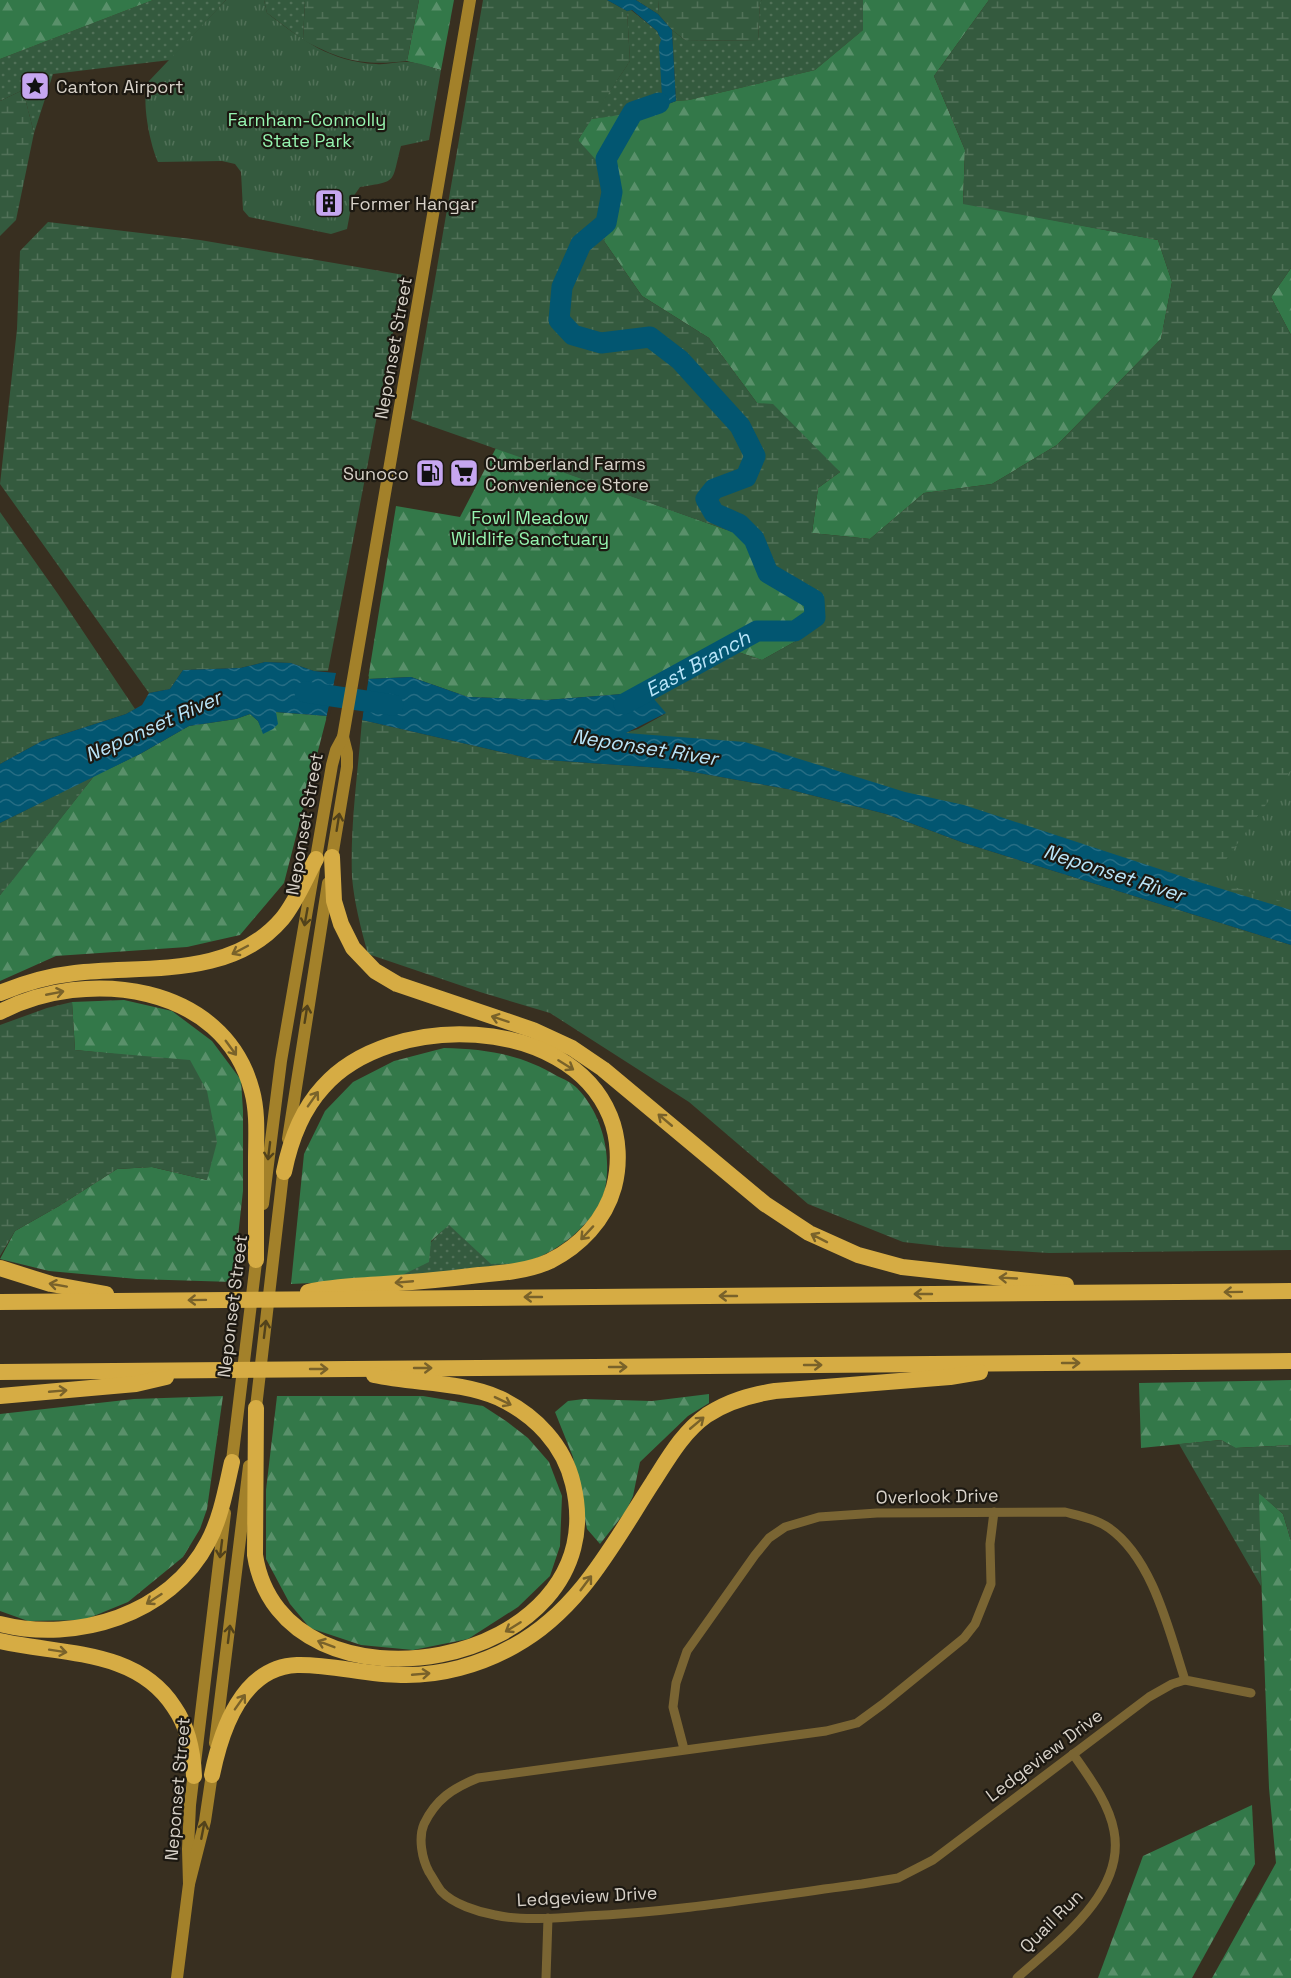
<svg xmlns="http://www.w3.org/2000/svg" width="1291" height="1978" viewBox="0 0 1291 1978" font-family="'Space Grotesk',sans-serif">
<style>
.grass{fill:url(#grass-dots)}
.forest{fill:url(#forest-firs)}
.wetland{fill:url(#wetland-marsh)}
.park{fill:url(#park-tufts)}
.water{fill:url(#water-waves)}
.pier{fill:#382f20}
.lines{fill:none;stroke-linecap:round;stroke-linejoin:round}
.river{stroke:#025671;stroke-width:21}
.street{stroke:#7a6533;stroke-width:9}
.secondary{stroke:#a3812a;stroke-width:12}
.highway{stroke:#d6ac44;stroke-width:16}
.oneway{stroke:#52421b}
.oneway2{stroke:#79622a}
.labels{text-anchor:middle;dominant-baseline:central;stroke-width:4.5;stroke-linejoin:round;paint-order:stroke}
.poi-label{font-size:18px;fill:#d7d1c8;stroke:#1c1811;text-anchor:start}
.park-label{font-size:18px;fill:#96f5b0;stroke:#1c1811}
.street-label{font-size:18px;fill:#d7d1c8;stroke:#1c1811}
.water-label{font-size:20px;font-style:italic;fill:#bae5f9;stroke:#1c1811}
</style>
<defs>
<pattern id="grass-dots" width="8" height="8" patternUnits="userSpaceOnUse" patternTransform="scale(1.5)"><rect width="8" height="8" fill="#345a3e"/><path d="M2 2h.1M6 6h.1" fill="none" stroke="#517158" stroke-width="1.8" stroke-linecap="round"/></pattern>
<pattern id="forest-firs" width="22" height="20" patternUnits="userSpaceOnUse" patternTransform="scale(1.5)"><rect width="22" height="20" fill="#337849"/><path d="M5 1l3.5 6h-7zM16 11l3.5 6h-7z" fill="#59906a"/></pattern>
<pattern id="wetland-marsh" width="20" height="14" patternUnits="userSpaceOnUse" patternTransform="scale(1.5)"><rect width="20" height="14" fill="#345a3e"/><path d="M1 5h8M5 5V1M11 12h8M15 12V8" fill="none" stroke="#517158"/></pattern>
<pattern id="park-tufts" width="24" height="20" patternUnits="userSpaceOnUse" patternTransform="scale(1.5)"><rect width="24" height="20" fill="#345a3e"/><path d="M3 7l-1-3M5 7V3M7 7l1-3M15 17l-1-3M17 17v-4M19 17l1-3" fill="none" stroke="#517158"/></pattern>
<pattern id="water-waves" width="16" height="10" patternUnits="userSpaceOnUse" patternTransform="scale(1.5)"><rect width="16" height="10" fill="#025671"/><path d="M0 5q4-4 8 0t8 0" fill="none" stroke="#266d84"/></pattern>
</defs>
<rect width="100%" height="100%" fill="#382f20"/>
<g class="grass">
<path d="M153,0H226L170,60L53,74L34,133L23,90L0,101V59Z"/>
<path d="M264,0H305L303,40L267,13Z"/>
<path d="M636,0H659L658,14Z"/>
<path d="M762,0H863V30L815,70L689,100L676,101L672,30L685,40L758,41L760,1Z"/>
<path d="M631,10L657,31L661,40L662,96L628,111L627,115L591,119L630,61L627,11Z"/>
<path d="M449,1224L465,1237L527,1262L394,1279Z"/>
</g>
<g class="forest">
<path d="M0,0H153L0,59Z"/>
<path d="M419,0H454L441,70L407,61Z"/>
<path d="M863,0H989L934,76L965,150L963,203L1158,240L1172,282L1161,339L1057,445L992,484L924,493L870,539L812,533L818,488L840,472L757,403L709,338L642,296L604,241L614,204L578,140L591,119L650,111L676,101L689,100L815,70L863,30Z"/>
<path d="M1291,268V335L1271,297Z"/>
<path d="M496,448L741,535C754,565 781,582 805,602C806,616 803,621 790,628L796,641L762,660L726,648L648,692L546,700L468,697L411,677L368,679L396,506L460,517Z"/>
<path d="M275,712L327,716L284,883L240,935L187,947L56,956L0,981V895L94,776L140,754L189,726L236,719L250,714L258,721L264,733Z"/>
<path d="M124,1000L172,1011L212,1041L241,1080L243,1111V1191L233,1282L137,1279L49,1271L0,1259L15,1231L59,1206L117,1169L152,1167L207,1180L124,1055L75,1050L72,1002Z"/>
<path d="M444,1048C485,1049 521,1054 557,1076C564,1079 572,1083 577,1088C602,1114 612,1154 605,1189C599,1220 557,1253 528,1261C517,1265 503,1263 491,1264L449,1225L431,1241L429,1262L394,1279L291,1284L304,1154L325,1111L353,1082L394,1061Z"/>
<path d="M1291,1380V1445L1235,1448L1221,1440L1141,1448L1139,1383Z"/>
<path d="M709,1394V1403L688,1416L640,1462L633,1496L626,1511L600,1544L587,1529L573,1457L555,1412L568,1401L584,1399L652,1401Z"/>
<path d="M223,1396L207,1509L200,1529L183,1557L128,1602L84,1620L28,1621L0,1611V1414L134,1399Z"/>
<path d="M277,1396H423L483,1406L506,1421L528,1438L549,1462L562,1496L560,1546L550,1576L518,1607L468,1639L413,1650L361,1645L310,1628L290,1604L266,1559V1490Z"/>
<path d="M1258,1492L1283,1514L1291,1541V1978H1212L1276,1863L1269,1788Z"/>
<path d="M1252,1805L1255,1864L1192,1978H1098L1143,1856Z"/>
</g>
<g class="wetland">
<path d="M305,0H419L407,61C364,66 342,61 303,40Z"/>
<path d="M483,0H607L627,11L630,61L578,140L597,161L614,204L604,241L642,296L709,338L757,403L773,404L840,472L818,488L812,533L870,539L924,493L992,484L1057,445L1161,339L1172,282L1158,240L963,204L965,150L934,76L989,0H1291V268L1271,297L1291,335V931L940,817L602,740L638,729L665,714L648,692L726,648L762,660L796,641L790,628C803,621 806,616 805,602C781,581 754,565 741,535L411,419Z"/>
<path d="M659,0H762L760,2L758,41L685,40L672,30L658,14Z"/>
<path d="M23,90L34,133L16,220L0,236V101Z"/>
<path d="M48,222L200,240L404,275L328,671H314L291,663L265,662L240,668L183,670L170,689L149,693L0,484L17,329L20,251Z"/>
<path d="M0,512L58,594L135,709L126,714L42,741L0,764Z"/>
<path d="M362,720L532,759L676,769L787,789L886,814L964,843L1291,945V1250L1049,1253L947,1247L903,1242L808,1204L689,1102L550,1013L480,992L368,954C361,929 354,902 352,877C350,825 358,772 362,720Z"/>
<path d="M94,776L12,881L0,895V823Z"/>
<path d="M72,1002L75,1050L190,1060L207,1091L217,1142L207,1180L152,1167L117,1169L59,1206L15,1231L0,1256V1025L47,1008Z"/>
<path d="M1221,1440L1236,1448L1291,1445V1541L1283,1514L1259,1493L1261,1586L1179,1444Z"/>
</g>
<g class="park">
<path d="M226,0H264L267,13C302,40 331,62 376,64C386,65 395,62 405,62C416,61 430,67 441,70L429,140L401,146C391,183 399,181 360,187L353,197L347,229L331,234L249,217L243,210L241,172L235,164L222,161L158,162C150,145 140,97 149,81Z"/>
<path d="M1291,770V904L1211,880Z"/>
</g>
<g class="water">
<path d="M607,0H636L658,14L672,30L676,101L650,111L627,115L628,111L662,96L659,46L661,40L657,31L632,10L627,11Z"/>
<path d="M265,662L291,663L314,671L336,673L327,716L276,712L278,724L273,729L263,734L258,721L250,714L236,719L189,726L140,754L0,823V764L42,741L126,714L142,705L149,693L170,689L183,670L240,668Z"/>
<path d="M411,677L468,697L546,700L648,692L666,713L626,733L745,742L905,792L964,805L1199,882L1291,910V945L964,843L886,814L787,789L676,769L532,759L362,720L368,679Z"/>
</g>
<g class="pier">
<path d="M337,671L339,674L335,696L329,717L326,719Z"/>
<path d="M369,676L362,720V723L359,720L365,679Z"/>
</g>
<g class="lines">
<g class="river">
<path d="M305,692L393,705"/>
<path id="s1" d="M624,704L757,631H795L815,617L814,600L768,573L754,539L739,524L714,513L706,499L714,489L746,477L755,456L740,426L680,360L650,337L601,343L573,335L559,320L562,287L581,244L606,223L612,192L606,159L633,112L659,103"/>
</g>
<g class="street">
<path d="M994,1512L990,1544L991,1584L975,1624L964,1638L883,1704L857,1723L826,1731L478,1778C453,1788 436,1799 424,1824C418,1838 422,1859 429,1872C433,1878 437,1886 441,1891C453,1904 478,1912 495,1915C521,1921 559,1918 586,1916C678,1912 770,1896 862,1884L898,1878L933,1860L1149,1697L1172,1684L1185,1680"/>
<path d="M684,1749L673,1707L676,1683L687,1651L755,1555L769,1538L785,1527L819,1517L877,1513L1065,1512C1080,1516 1096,1519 1109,1528C1153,1559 1169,1631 1185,1680L1251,1693"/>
<path d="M546,1978L548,1918"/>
<path d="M1017,1978C1057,1942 1126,1893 1114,1831C1109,1803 1089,1777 1073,1754"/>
</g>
<g class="secondary">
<path d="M331,863L347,767V753L343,737"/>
<path d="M288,1139L328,883"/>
<path d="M263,1204L281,1061L332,765L336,750L343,737L470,0"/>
<path d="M255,1416L284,1165"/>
<path d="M231,1469L257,1254"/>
<path d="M215,1743L249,1466"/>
<path d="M189,1884L188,1849L190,1805L225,1513"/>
<path d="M177,1978L189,1884L205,1821L213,1767"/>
</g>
<g class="highway">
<path d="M332,857L334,901L341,924L353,948L375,971L397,984L533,1030L572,1048L603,1069L765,1204L809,1233L858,1255L902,1267L1066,1285"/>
<path d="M0,993C24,983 48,976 75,973C145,965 231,979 282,919C296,902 305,879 316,859"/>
<path d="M0,1012C86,967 224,983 252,1091C258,1113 256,1137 256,1160C256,1193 256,1227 256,1260"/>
<path d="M284,1172C290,1142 301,1111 323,1087C390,1011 568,1014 610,1116C619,1138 620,1164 614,1187C605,1220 580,1246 550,1261C528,1271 503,1273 479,1275C448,1279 416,1282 384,1284C358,1286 333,1286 308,1292"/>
<path d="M0,1268L51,1284L106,1294"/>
<path d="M0,1302L1291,1291"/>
<path d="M0,1372L1291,1361"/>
<path d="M0,1396L136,1384L166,1377"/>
<path d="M256,1408L255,1555C282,1728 618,1671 573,1484C564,1445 535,1415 499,1398C460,1381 415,1384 374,1375"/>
<path d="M0,1624C76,1643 170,1615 208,1542C221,1518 226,1488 232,1462"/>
<path d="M0,1641C60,1655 136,1648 174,1707C188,1727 193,1752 194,1776"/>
<path d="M212,1775C221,1731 242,1667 297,1665C331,1664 366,1675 401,1675C440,1676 480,1665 514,1646C580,1610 614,1542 653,1482C669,1457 683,1432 707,1415C728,1401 750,1395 775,1391L950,1377L980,1372"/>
</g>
</g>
<defs><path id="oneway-shaft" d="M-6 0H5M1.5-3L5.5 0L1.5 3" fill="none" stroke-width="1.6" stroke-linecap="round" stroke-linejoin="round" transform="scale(1.5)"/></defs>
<g class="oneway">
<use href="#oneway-shaft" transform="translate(338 822) rotate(-81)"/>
<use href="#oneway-shaft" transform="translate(306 917) rotate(100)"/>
<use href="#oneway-shaft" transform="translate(306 1014) rotate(-81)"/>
<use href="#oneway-shaft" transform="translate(269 1151) rotate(97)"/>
<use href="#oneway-shaft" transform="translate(265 1329) rotate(-83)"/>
<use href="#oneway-shaft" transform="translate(221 1549) rotate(97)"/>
<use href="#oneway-shaft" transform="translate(229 1634) rotate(-83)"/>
<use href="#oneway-shaft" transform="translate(203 1830) rotate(-79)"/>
</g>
<g class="oneway2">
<use href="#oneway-shaft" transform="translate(240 950) rotate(152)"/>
<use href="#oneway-shaft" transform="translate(55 993) rotate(-11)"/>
<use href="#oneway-shaft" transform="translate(500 1019) rotate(-162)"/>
<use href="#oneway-shaft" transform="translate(231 1048) rotate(54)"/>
<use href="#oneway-shaft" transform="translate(566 1065) rotate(32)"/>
<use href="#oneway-shaft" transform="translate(313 1099) rotate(-55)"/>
<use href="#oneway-shaft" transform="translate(665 1120) rotate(-140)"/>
<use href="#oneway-shaft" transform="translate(587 1233) rotate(133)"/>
<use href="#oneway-shaft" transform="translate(819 1238) rotate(-153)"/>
<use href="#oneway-shaft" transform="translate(1008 1278) rotate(-177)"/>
<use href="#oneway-shaft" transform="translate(404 1282) rotate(175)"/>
<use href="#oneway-shaft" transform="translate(58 1285) rotate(-170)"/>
<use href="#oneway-shaft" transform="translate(1233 1292) rotate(179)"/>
<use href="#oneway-shaft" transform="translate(923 1294) rotate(180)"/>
<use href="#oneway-shaft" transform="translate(728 1296) rotate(180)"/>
<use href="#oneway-shaft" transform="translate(533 1297) rotate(180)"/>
<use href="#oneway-shaft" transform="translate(197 1300) rotate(179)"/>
<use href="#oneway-shaft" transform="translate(1071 1363)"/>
<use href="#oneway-shaft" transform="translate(813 1365)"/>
<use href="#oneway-shaft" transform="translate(618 1367)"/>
<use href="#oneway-shaft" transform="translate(423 1368)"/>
<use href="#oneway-shaft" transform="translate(319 1369)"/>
<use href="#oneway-shaft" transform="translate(58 1391) rotate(-5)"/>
<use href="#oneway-shaft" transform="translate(503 1401) rotate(26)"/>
<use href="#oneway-shaft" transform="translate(697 1423) rotate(-40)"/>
<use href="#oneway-shaft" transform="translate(586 1583) rotate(-53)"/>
<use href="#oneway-shaft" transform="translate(154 1599) rotate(147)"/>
<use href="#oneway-shaft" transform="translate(513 1627) rotate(148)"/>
<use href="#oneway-shaft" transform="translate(326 1644) rotate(-159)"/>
<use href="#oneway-shaft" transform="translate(58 1651) rotate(9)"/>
<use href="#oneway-shaft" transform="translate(421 1674) rotate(-5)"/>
<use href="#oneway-shaft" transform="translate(240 1702) rotate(-55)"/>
</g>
<defs>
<g id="sight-square" transform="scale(1.5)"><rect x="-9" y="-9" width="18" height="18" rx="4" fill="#c6a6f0" stroke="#1c1811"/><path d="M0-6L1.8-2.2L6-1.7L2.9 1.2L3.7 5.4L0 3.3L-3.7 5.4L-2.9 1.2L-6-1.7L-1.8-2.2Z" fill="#111"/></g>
<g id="building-square" transform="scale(1.5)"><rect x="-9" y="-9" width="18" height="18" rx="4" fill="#c6a6f0" stroke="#1c1811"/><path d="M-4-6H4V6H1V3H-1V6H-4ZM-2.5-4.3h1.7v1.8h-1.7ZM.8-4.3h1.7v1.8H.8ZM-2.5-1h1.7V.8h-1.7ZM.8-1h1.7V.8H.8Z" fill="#111"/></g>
<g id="fuel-square" transform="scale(1.5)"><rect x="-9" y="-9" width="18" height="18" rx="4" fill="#c6a6f0" stroke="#1c1811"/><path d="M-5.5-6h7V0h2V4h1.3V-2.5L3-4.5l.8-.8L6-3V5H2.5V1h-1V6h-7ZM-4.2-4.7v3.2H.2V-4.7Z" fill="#111"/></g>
<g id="supermarket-square" transform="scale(1.5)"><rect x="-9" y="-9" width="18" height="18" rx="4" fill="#c6a6f0" stroke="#1c1811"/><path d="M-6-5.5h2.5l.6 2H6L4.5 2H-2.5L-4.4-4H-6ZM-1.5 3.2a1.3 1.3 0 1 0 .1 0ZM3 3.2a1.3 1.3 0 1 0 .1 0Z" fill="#111"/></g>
</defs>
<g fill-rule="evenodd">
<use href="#sight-square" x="35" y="86"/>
<use href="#building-square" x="329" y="203"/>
<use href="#fuel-square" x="430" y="473"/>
<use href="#supermarket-square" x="464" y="473"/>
</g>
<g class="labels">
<g class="poi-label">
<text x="56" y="86">Canton Airport</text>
<text x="350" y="203">Former Hangar</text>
<text x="485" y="463">Cumberland Farms<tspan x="485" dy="21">Convenience Store</tspan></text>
<text x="409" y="473" text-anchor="end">Sunoco</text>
</g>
<g class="park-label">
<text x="307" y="119">Farnham-Connolly<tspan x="307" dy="21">State Park</tspan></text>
<text x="530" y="517">Fowl Meadow<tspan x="530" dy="21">Wildlife Sanctuary</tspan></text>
</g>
<g class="street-label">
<text transform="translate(393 348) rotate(-80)">Neponset Street</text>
<text transform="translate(304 824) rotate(-80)">Neponset Street</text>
<text transform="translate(232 1306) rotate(-83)">Neponset Street</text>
<text transform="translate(937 1496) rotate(-1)">Overlook Drive</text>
<text transform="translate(1044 1755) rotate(-37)">Ledgeview Drive</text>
<text transform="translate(177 1789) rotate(-85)">Neponset Street</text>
<text transform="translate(587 1896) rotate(-3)">Ledgeview Drive</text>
<text transform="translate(1051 1921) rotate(-45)">Quail Run</text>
</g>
<g class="water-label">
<text stroke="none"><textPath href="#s1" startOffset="84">East Branch</textPath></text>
<text transform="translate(153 726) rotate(-24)">Neponset River</text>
<text transform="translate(645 747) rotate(9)">Neponset River</text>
<text transform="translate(1114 873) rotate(18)">Neponset River</text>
</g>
</g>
</svg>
